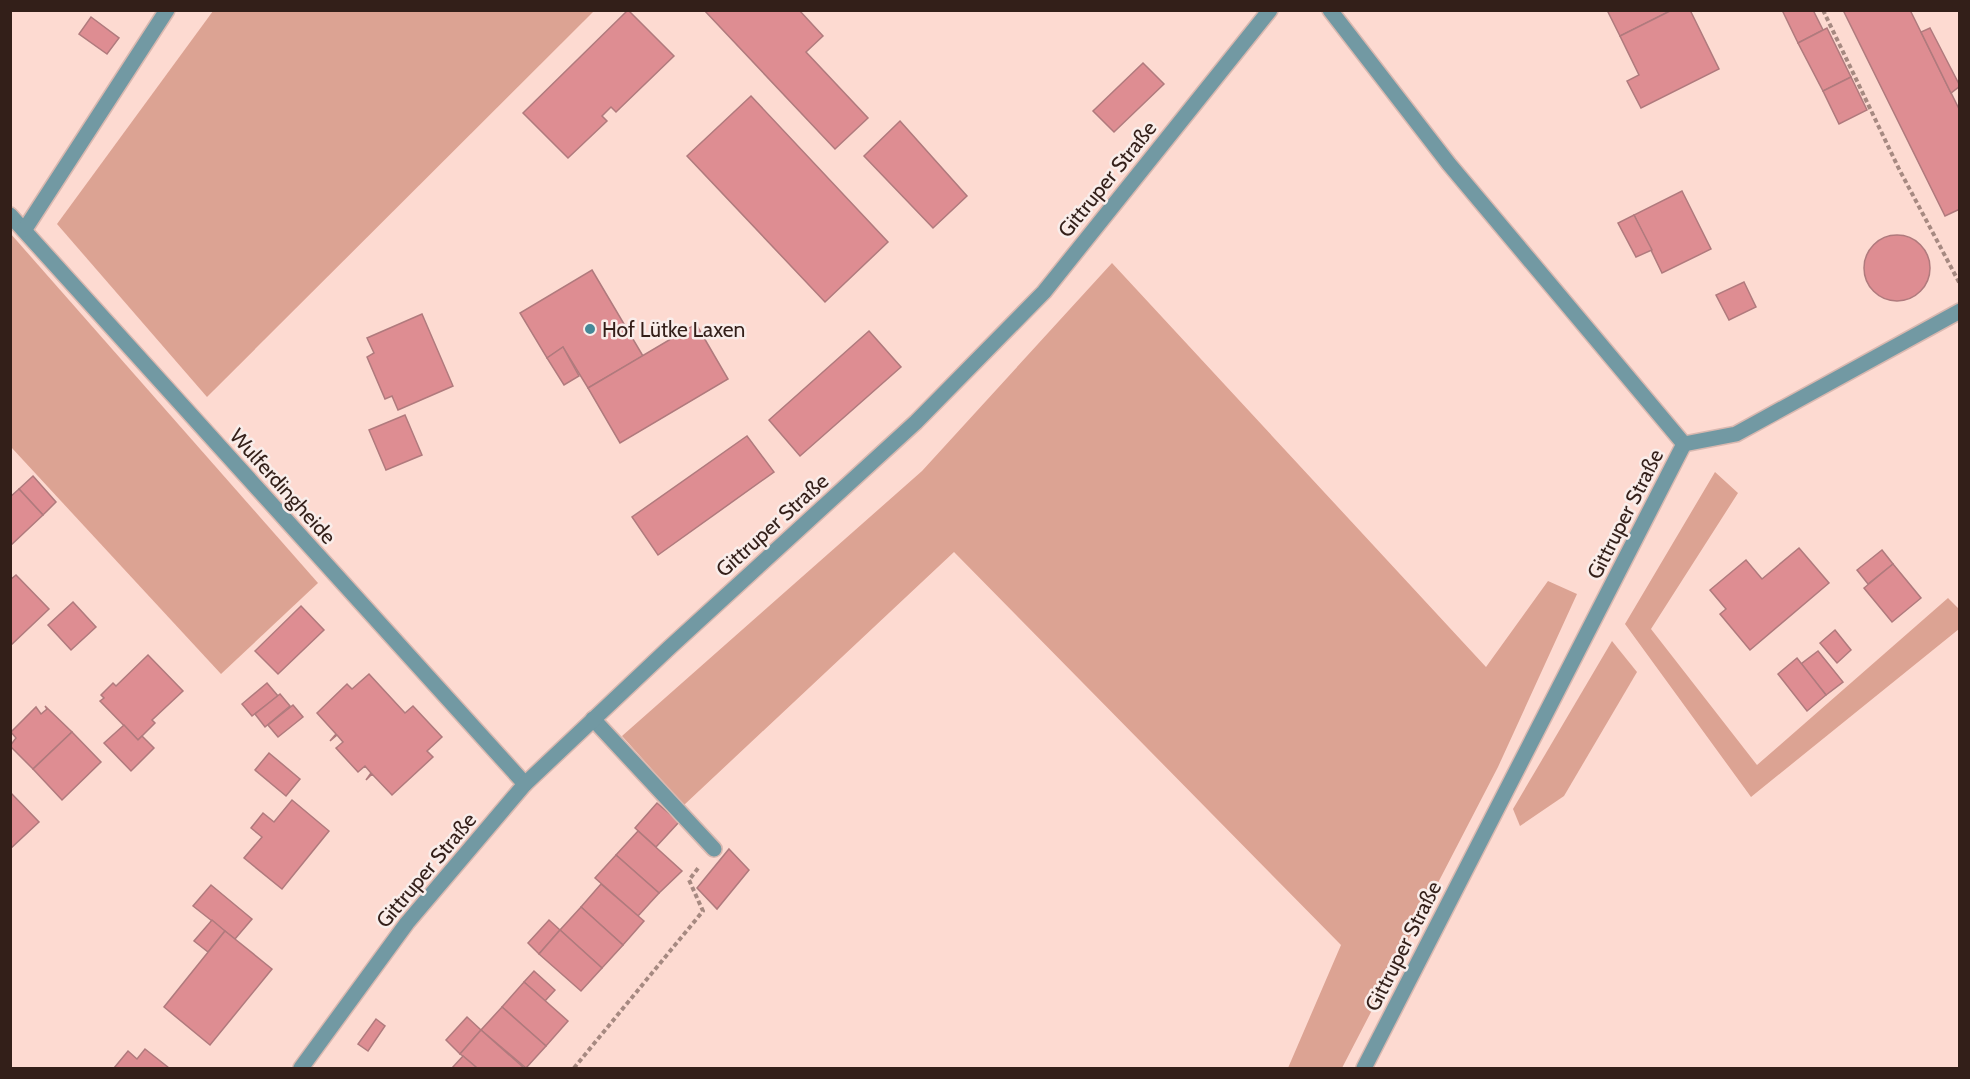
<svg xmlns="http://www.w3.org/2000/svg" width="1970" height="1079" viewBox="0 0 1970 1079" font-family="Cabin,sans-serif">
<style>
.green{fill:#dca393}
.building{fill:#de8d92;stroke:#b07a7d;stroke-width:1.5}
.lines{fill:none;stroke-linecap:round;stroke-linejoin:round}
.minor-casing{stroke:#d9b8b0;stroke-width:18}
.path{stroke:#a68981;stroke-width:4;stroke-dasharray:4.5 3;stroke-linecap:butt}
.minor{stroke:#7299a3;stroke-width:15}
.poi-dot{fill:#468898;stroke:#f9edea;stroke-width:2}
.labels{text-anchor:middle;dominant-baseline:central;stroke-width:5;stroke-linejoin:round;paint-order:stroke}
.street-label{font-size:21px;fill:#331f19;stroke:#f9edea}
.poi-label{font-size:21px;fill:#331f19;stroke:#f9edea;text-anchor:start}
</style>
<rect width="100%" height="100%" fill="#fddad1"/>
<g class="green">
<path d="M213,11H594L207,397L57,224Z"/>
<path d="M10,233L318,583L221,674L11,447Z"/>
<path d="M1112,263L1486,667L1548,581L1577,594L1498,767L1342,1068H1288L1341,945L954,552L684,805L622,736L922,471Z"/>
<path d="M1715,472L1738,493L1651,629L1757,765L1948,598L1959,609V629L1751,797L1625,624Z"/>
<path d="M1612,641L1637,672L1564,796L1520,826L1513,809Z"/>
</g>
<g class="building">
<path d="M628,10L674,56L616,112L611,107L602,116L607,121L568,158L523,113Z"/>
<path d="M704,10H799L823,36L806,52L868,118L835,149Z"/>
<path d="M1607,10H1672L1620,36Z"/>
<path d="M1672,10H1690L1719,69L1641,108L1627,81L1639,75L1620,36Z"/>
<path d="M1786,10H1813L1823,30L1798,43L1783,12Z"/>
<path d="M1843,10H1910L1960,111V209L1945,216Z"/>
<path d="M91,17L119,38L107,54L79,34Z"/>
<path d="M1827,28L1851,77L1823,91L1798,43Z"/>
<path d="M1930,28L1960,86L1951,93L1921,32Z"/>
<path d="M1143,63L1164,84L1114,132L1093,111Z"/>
<path d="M1851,77L1867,110L1839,124L1823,91Z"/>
<path d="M751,96L888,242L825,302L687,156Z"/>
<path d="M900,121L967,196L933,228L864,156Z"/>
<path d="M1682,191L1711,249L1662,273L1634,215Z"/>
<path d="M1634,215L1652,250L1636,257L1618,223Z"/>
<circle cx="1897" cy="268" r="33"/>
<path d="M592,270L643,356L588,388L563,347L547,358L520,313Z"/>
<path d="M1744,282L1756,307L1729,320L1716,295Z"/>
<path d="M422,314L453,386L398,410L392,396L385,399L367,357L374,353L367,338Z"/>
<path d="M696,324L728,379L620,443L588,388Z"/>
<path d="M869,331L901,367L800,456L769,420Z"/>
<path d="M563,347L579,376L564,385L547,358Z"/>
<path d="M405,415L422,455L386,470L369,430Z"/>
<path d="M747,436L774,472L658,555L632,517Z"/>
<path d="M33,476L56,502L43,515L19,489Z"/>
<path d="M19,489L43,515L10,546V497Z"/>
<path d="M1799,548L1829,583L1750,650L1720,614L1726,609L1710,590L1746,560L1762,579Z"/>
<path d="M1882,550L1893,564L1868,584L1857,570Z"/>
<path d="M1893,564L1921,598L1892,622L1864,588Z"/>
<path d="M16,575L49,609L10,646V580Z"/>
<path d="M73,602L96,627L71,650L48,625Z"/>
<path d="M301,606L324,630L278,674L255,651Z"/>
<path d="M1835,630L1851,650L1837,663L1820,643Z"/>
<path d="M1818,651L1843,682L1826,695L1801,664Z"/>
<path d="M148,655L183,691L152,720L155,723L138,740L100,701L104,698L101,695L113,683L116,686Z"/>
<path d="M1797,658L1826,695L1807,711L1778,674Z"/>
<path d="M369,674L405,713L413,706L442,737L427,751L433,757L392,795L372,774L366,780L371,773L365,766L358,772L336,748L343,742L337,735L330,741L336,734L317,713L347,684L352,689Z"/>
<path d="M267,683L278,696L252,716L242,704Z"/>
<path d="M280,694L290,706L265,727L255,714Z"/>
<path d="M293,705L303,717L278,737L268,725Z"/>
<path d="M45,706L72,732L33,769L10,746L16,738L11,732L36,707L41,714L47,709Z"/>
<path d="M124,725L138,740L142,736L154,748L131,771L104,743Z"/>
<path d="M72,732L101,762L62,800L33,769Z"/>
<path d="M269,753L300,779L286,796L255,770Z"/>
<path d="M10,792L39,822L10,849Z"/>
<path d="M292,800L329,831L282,889L244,858L262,837L251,828L263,813L274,822Z"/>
<path d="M657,803L679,822L656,847L635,828Z"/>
<path d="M638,831L682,871L659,893L616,855Z"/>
<path d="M729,849L749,870L717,909L697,888Z"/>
<path d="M616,855L659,893L638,916L595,878Z"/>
<path d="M601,884L644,921L623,945L581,907Z"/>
<path d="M211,885L252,919L235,939L193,906Z"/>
<path d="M581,907L623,945L602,968L560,930Z"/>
<path d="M212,920L225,931L208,952L194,941Z"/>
<path d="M549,920L560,930L539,954L528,943Z"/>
<path d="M560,930L602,968L581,991L539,954Z"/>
<path d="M225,931L272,969L210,1045L164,1007Z"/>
<path d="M534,971L555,990L545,1001L524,982Z"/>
<path d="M524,982L568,1021L546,1046L502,1007Z"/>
<path d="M502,1007L546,1046L526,1068L481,1030Z"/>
<path d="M467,1017L481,1030L460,1054L446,1040Z"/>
<path d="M376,1019L385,1026L368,1051L358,1044Z"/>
<path d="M481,1030L524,1068H477L463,1056L460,1054Z"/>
<path d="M145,1049L169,1068H114L128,1051L137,1059Z"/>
<path d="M463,1056L477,1068H452Z"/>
</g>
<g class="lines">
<g class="minor-casing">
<g id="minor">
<path d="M1330,10L1449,164L1684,444L1364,1068"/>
<path d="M10,215L525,784"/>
<path d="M25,229L167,10"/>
<path d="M1684,444L1736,434L1960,311"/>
<path d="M593,719L714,849"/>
<path d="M301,1068L407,923L525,784L669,648L916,422L1044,292L1270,10"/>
</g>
</g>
<g class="path">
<path d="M1823,10L1899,169L1960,284"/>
<path d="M574,1068L703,911L689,880L699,867"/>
</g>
<use href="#minor" class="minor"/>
</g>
<circle class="poi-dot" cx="590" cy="329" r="6"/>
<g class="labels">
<g class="street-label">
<text transform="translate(1107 179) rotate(-51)">Gittruper Straße</text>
<text transform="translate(283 486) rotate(48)">Wulferdingheide</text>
<text transform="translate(1625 514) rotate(-63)">Gittruper Straße</text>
<text transform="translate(772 525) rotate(-42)">Gittruper Straße</text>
<text transform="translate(426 870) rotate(-50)">Gittruper Straße</text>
<text transform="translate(1403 946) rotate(-63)">Gittruper Straße</text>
</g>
<g class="poi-label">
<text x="602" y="329">Hof Lütke Laxen</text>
</g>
</g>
<rect width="1970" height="1079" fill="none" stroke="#331f19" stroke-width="24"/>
</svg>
